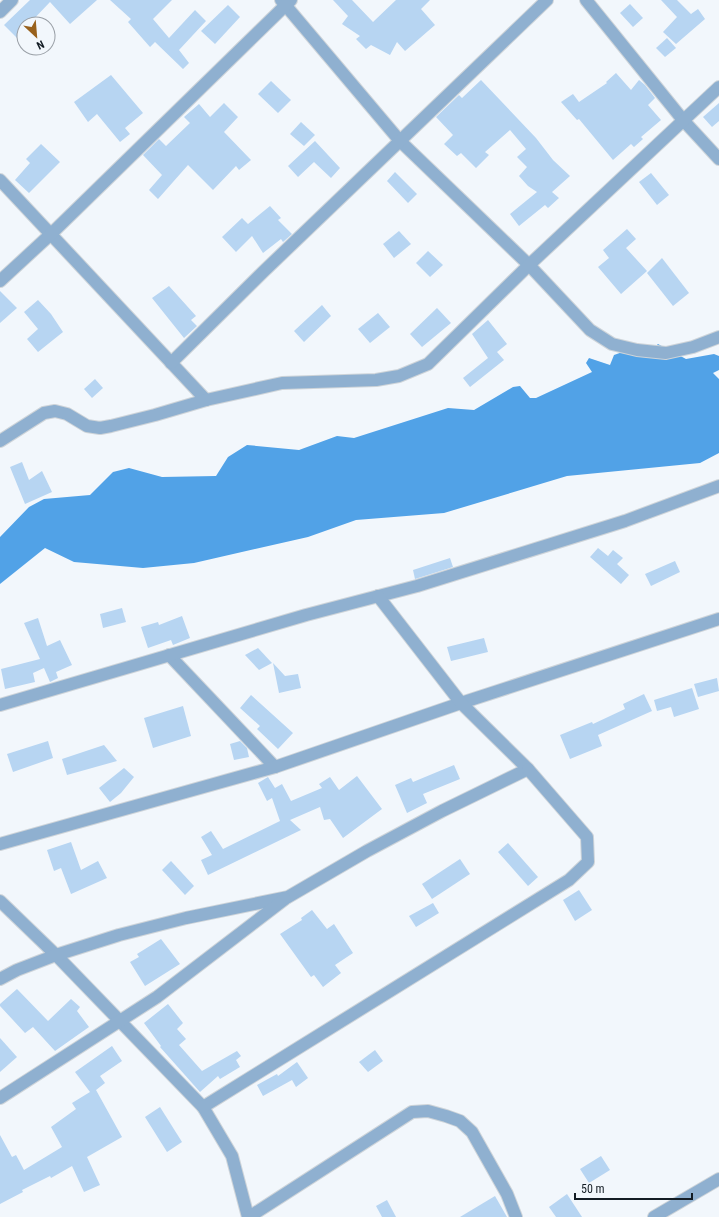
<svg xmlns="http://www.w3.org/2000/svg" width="719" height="1217" viewBox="0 0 719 1217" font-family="'Roboto Condensed',sans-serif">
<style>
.water{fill:#51a2e7}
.building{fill:#b7d5f2}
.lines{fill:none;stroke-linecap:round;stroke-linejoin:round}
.minor-casing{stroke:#ced4d9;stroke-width:14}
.minor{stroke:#8fb0d0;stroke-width:12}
</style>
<rect width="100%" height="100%" fill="#f2f7fc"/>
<path class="water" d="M658,344L686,359L714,354L719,356V370L713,373L719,379V453L700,463L567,476L444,513L356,520L308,537L194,563L143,568L74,562L45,548L0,584V537L29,507L44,499L90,495L113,472L129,468L162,477L216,476L228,457L247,445L299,450L337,436L354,438L448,408L474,410L513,387L520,386L530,398H536L592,372L586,363L589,358L610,365L614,355L631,349L646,355Z"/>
<g class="building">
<path d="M30,0H97L70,24L50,2L29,24H24V45L4,25Z"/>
<path d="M110,0H172L153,19L169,38L195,10L206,21L179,50L189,63L183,69L155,42L150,47L128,22L131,19Z"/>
<path d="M333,0H352L373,22L396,0H430L421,9L435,25L405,51L397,42L390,55L371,45L366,49L356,39L360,36L342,24L348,16Z"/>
<path d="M661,0H677L691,14L698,9L705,19L676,44L663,32L677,17Z"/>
<path d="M630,4L643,18L633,27L620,13Z"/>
<path d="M228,5L240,17L215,44L201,31Z"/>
<path d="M667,38L676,48L665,57L656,48Z"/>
<path d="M616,73L631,90L639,80L645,85L655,98L648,105L661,120L641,137L643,139L634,147L631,144L613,160L579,119L577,120L561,102L573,94L579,102L607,83L606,82Z"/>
<path d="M111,75L143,113L125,128L130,134L120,142L97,114L88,122L74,102Z"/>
<path d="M481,80L536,138L553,160L570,176L552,192L559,198L548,208L545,205L519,226L510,214L537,192L528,186L519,176L527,167L517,157L526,149L510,130L485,152L489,155L476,168L461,153L457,156L444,144L453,135L436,117L459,95L462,98Z"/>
<path d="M271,81L291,100L278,113L258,94Z"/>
<path d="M224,103L238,117L224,132L251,160L239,170L236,166L213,190L188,165L158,199L149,190L162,175L143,155L159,139L166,146L190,123L184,117L199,104L210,117Z"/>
<path d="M719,103V121L712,127L703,117Z"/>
<path d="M301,122L315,135L304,146L290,134Z"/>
<path d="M315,141L340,168L331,178L314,162L298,177L288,166Z"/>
<path d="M41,144L60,162L29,193L15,180L30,163L26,159Z"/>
<path d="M395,172L417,194L408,203L387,181Z"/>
<path d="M651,173L669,195L657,205L639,182Z"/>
<path d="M270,206L281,218L278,220L292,234L283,242L281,239L263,253L252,236L236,252L222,237L242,218L248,224Z"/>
<path d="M627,229L636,239L626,248L647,271L621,294L598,267L609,258L603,250Z"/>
<path d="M399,231L411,244L394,258L383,244Z"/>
<path d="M428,251L443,265L430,277L416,263Z"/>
<path d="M662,258L689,293L673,306L647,273Z"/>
<path d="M169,286L196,316L191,320L197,326L184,338L152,298Z"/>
<path d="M0,291L17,308L0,323Z"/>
<path d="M38,300L51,314L63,332L38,352L27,339L38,329L24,312Z"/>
<path d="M322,305L331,316L304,342L294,331Z"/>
<path d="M437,308L451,323L422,347L410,334Z"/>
<path d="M378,313L390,327L370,343L358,329Z"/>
<path d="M488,320L507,344L497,352L504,360L470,387L463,378L488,358L472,334Z"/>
<path d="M95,379L103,388L92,398L84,389Z"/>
<path d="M22,462L29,480L42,471L52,492L25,504L10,467Z"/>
<path d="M598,548L608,556L613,550L623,558L617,564L629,575L621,584L590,557Z"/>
<path d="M450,558L453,567L415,579L413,570Z"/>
<path d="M675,561L680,572L651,586L645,574Z"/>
<path d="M122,608L126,622L103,628L100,614Z"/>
<path d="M182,616L190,638L173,645L171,640L148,648L141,627L158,622L159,625Z"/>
<path d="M38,618L47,646L60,640L72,665L56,672L58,678L50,682L44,668L33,673L35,682L5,689L1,669L40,659L24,623Z"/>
<path d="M484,638L488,652L451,661L447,647Z"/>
<path d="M258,648L272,663L259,670L245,655Z"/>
<path d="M273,663L285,676L298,674L301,688L279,693Z"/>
<path d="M717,678L719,691L698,697L694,684Z"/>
<path d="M692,688L699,709L674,717L671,707L657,711L654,700Z"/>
<path d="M644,694L652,711L598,735L602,746L570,759L560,735L592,722L593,724L625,709L623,704Z"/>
<path d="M251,695L293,733L278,749L257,729L260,726L240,708Z"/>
<path d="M183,706L191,736L153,748L144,718Z"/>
<path d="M48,741L53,758L13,772L7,754Z"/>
<path d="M240,741L247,748L249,757L234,760L230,744Z"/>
<path d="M104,745L117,761L67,775L62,759Z"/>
<path d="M454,765L460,779L423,794L427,803L407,813L395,785L411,778L413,782Z"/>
<path d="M124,768L134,777L121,793L110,802L99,788Z"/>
<path d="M357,776L382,809L343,838L330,819L324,820L320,807L290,820L301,830L208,875L201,860L212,855L201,837L211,831L223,849L280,821L272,798L267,801L258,783L268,777L275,788L282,784L291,801L322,788L319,784L330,777L339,790Z"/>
<path d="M71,842L81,870L98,861L107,878L71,894L61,868L54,871L47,850Z"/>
<path d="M508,843L538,877L528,886L498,852Z"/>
<path d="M460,859L470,874L432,899L422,884Z"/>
<path d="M171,861L194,886L185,895L162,870Z"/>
<path d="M579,890L592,910L575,921L563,900Z"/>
<path d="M433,903L439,913L416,927L409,916Z"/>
<path d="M312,910L327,929L334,924L353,953L335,965L341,973L323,987L314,975L311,977L280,934L302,920L301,918Z"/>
<path d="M161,939L180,964L145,986L130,962L139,957L137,954Z"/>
<path d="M17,989L48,1021L71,999L80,1007L77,1011L89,1027L55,1051L33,1027L25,1033L0,1006V1004Z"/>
<path d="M168,1004L183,1023L177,1029L186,1039L179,1045L202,1071L237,1051L241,1056L236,1060L240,1067L220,1079L218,1076L200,1092L160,1047L161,1046L144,1023Z"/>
<path d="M0,1038L17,1057L0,1072Z"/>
<path d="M112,1046L122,1061L100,1076L105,1083L96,1090L122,1137L87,1157L100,1185L84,1192L72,1166L51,1178L50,1176L22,1190L23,1192L0,1204V1135L12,1157L16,1155L24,1170L62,1147L51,1127L76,1109L72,1103L90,1092L75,1072Z"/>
<path d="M375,1050L383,1061L368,1072L359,1062Z"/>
<path d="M297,1062L308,1078L296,1087L292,1080L263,1096L257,1085L277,1074L278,1076Z"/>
<path d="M160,1107L182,1142L167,1152L145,1117Z"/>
<path d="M601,1156L610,1170L589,1183L580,1169Z"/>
<path d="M567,1194L582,1217H556L549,1207Z"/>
<path d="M495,1196L507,1217H460Z"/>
<path d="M387,1200L396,1217H382L376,1206Z"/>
</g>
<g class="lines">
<g class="minor-casing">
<g id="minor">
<path d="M281,0L400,141L529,265L590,330L612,344L637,350L666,353L693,347L719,337"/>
<path d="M586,0L683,120L719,159"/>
<path d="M0,12L12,0"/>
<path d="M0,180L206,400"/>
<path d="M0,281L51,234L291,0"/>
<path d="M171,363L263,272L547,0"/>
<path d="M0,441L44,413L55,411L67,414L87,426L100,428L111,426L155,415L206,400L282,383L376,380L399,376L428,364L529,265L719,87"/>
<path d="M169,655L275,767"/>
<path d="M0,705L306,615L417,586L625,521L719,486"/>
<path d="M0,844L275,767L461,703L719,619"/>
<path d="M0,901L56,955L203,1107L232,1156L248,1217"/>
<path d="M0,979L17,970L56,955L119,935L186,918L288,897L367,851L442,811L528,769L461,703L378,596"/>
<path d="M0,1098L157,997L285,899"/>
<path d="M203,1107L569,880L588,862L587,837L528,769"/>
<path d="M249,1217L412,1112L428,1111L446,1116L460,1121L472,1132L507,1194L516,1217"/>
<path d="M654,1217L719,1179"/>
</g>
</g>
<use href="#minor" class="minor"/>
</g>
<g transform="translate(36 36) rotate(154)"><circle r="19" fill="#f2f7fc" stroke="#999fa6"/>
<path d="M0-3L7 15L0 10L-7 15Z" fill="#98611c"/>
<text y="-6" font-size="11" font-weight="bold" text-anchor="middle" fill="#131c24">N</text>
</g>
<path d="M575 1193v6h117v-6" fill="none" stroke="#131c24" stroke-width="2"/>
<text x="581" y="1193" font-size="12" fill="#131c24" stroke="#f2f7fc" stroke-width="3" paint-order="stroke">50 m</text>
</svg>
